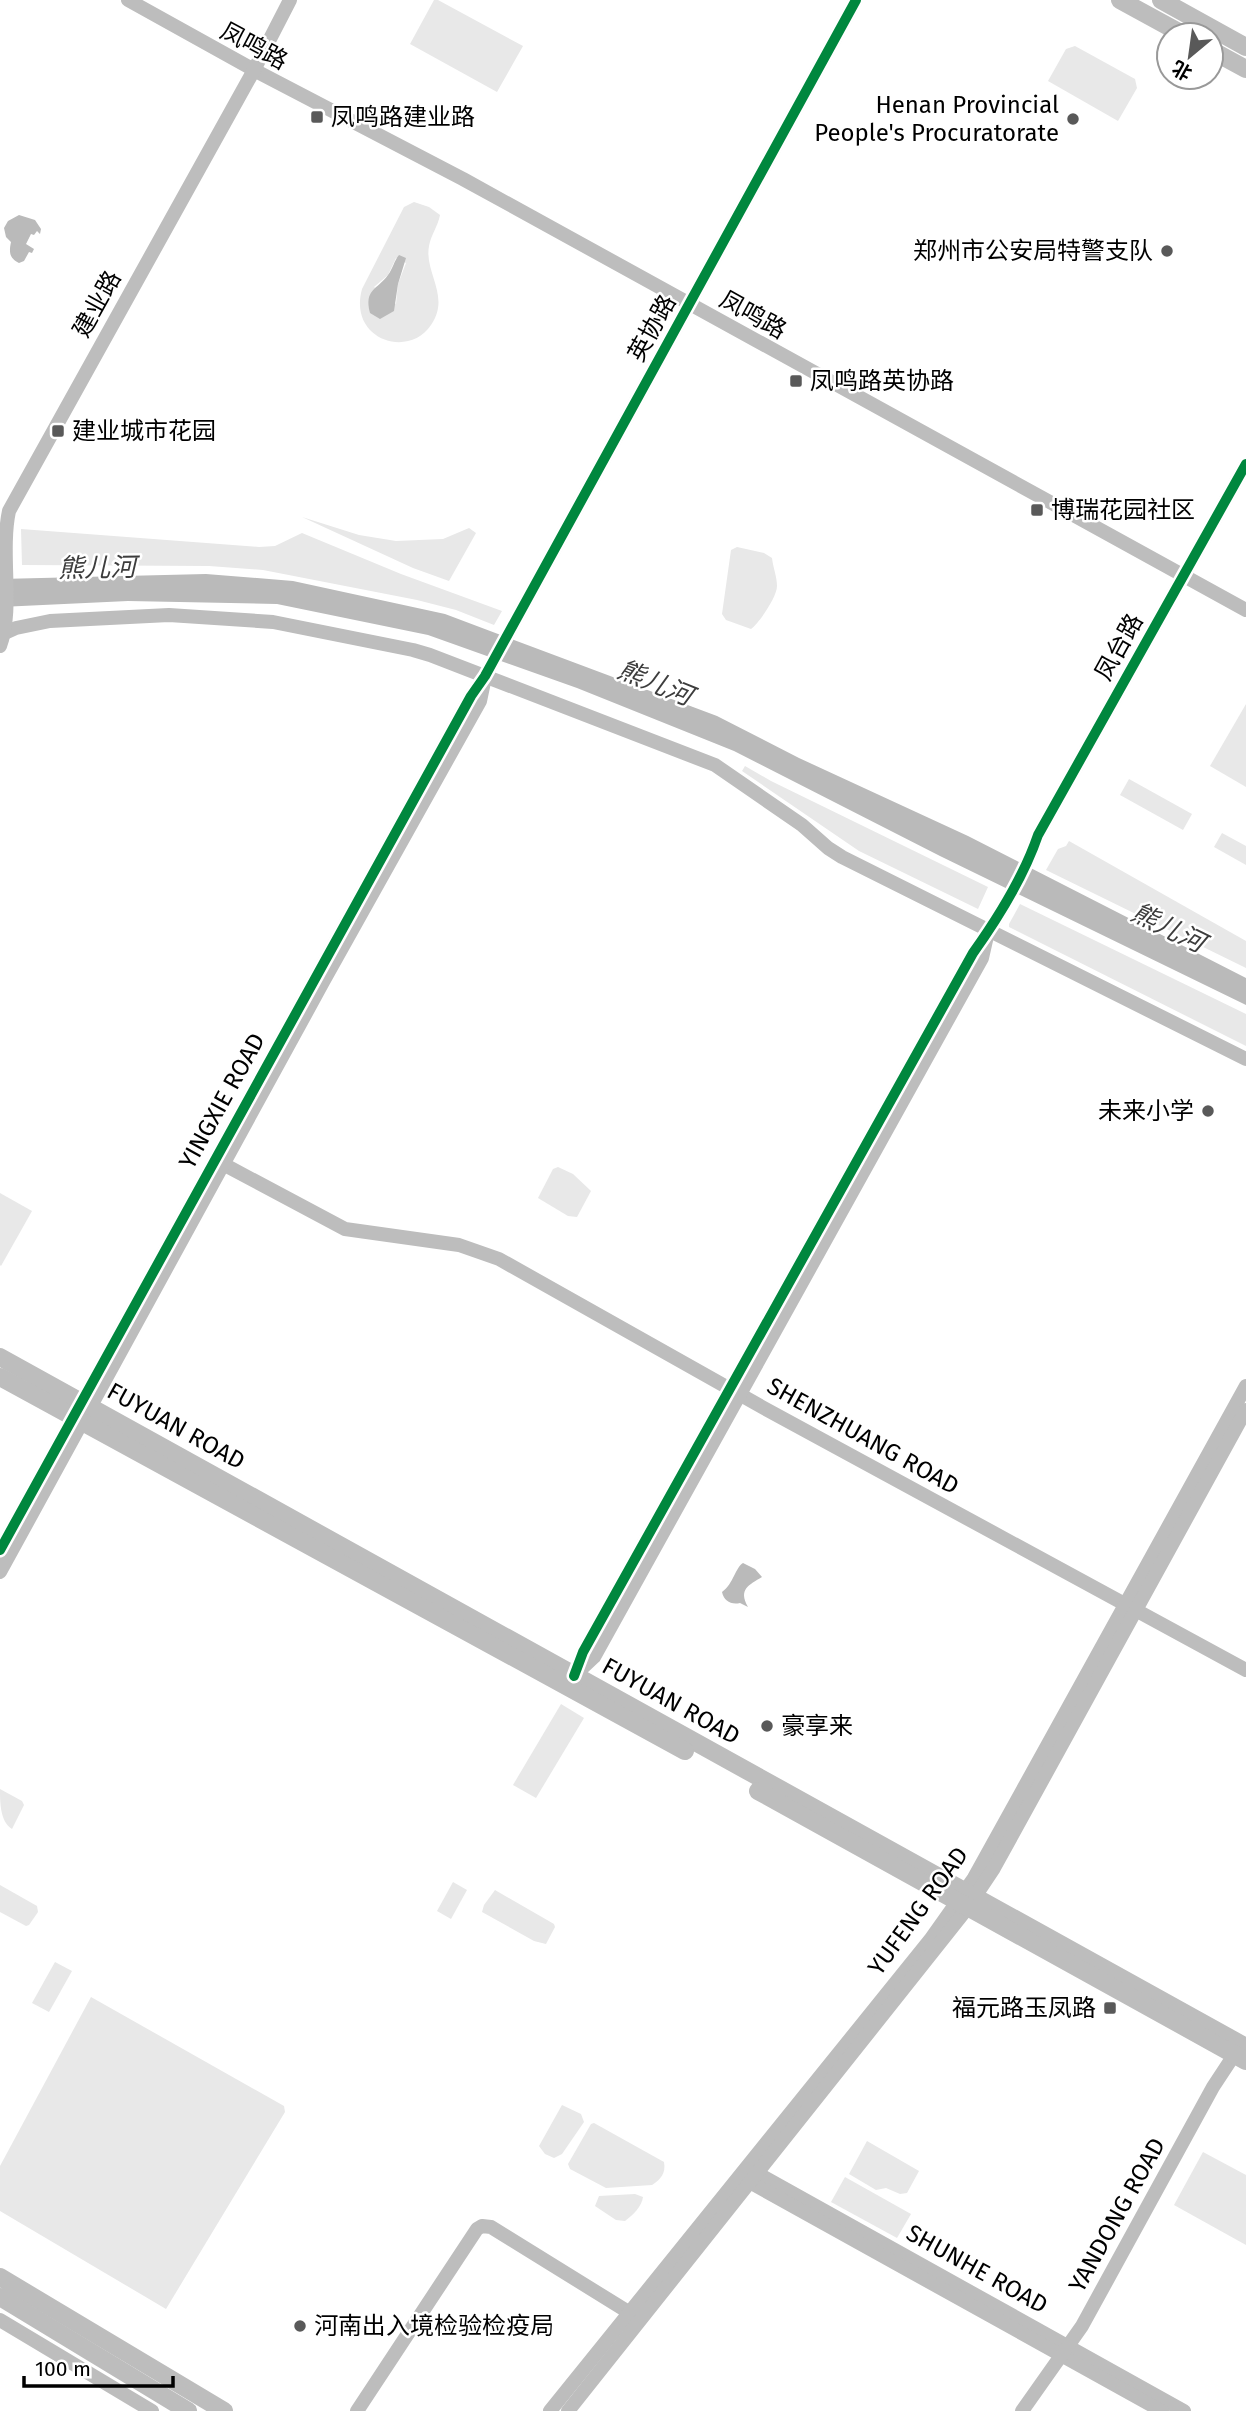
<svg xmlns="http://www.w3.org/2000/svg" width="1246" height="2411" viewBox="0 0 1246 2411" font-family="'Fira Sans','Noto Sans SC',sans-serif">
<style>
.green{fill:#e8e8e8;fill-rule:evenodd}
.water{fill:#bababa}
.lines{fill:none;stroke-linecap:round;stroke-linejoin:round}
.minor{stroke:#bdbdbd;stroke-width:14}
.major{stroke:#bdbdbd;stroke-width:18}
.cycleway-casing{stroke:#fff;stroke-width:15}
.cycleway{stroke:#00873e;stroke-width:10}
.poi-dot{fill:#595959;stroke:#fff;stroke-width:2.5}
.labels{text-anchor:middle;dominant-baseline:central;stroke-width:5;stroke-linejoin:round;paint-order:stroke}
.street-label{font-size:24px;fill:#000;stroke:#fff}
.poi-label{font-size:24px;fill:#000;stroke:#fff;text-anchor:start}
.water-label{font-size:26px;font-style:italic;fill:#3d3d3d;stroke:#fff}
</style>
<rect width="100%" height="100%" fill="#fff"/>
<g class="green">
<path d="M434,0H438L523,46L497,92L410,44Z"/>
<path d="M1075,46L1135,79L1137,88L1118,121L1048,81L1066,49Z"/>
<path d="M414,202L429,207L440,215C438,226 431,235 429,246C424,273 451,296 431,325C409,359 348,340 362,289L404,207ZM396,258L406,263L398,284L396,304L374,287L388,275Z"/>
<path d="M302,517L359,535L396,541L443,539L469,528L476,533L449,581L413,568Z"/>
<path d="M21,529L259,547L275,546L302,533L401,574L502,611L494,625L456,610L417,600L263,570L209,566L22,565Z"/>
<path d="M737,547L764,553L772,558C773,567 777,577 777,586C777,597 759,623 751,629L726,620L722,614L731,550Z"/>
<path d="M1246,704V787L1210,766Z"/>
<path d="M745,766L771,781L988,887L978,909L859,851L742,771Z"/>
<path d="M1129,779L1192,814L1183,830L1120,795Z"/>
<path d="M1222,833L1246,846V865L1214,847Z"/>
<path d="M1069,841L1246,941V968L1046,870L1058,849L1066,846Z"/>
<path d="M1020,904L1246,1014V1046L1009,927V924Z"/>
<path d="M558,1167L573,1174L591,1191L577,1217L568,1216L538,1198L553,1169Z"/>
<path d="M0,1193L32,1211L1,1266L0,1265Z"/>
<path d="M561,1704L584,1718L536,1798L513,1785Z"/>
<path d="M0,1789L22,1801L24,1805L12,1829C0,1822 0,1802 0,1789Z"/>
<path d="M453,1882L467,1890L451,1919L437,1911Z"/>
<path d="M0,1885L37,1906L38,1912L29,1925L26,1926L0,1912Z"/>
<path d="M495,1890L554,1924L555,1927L546,1944L534,1941L482,1912L484,1905Z"/>
<path d="M55,1962L72,1971L49,2012L32,2003Z"/>
<path d="M91,1997L284,2106L285,2112L166,2309L0,2211V2166Z"/>
<path d="M562,2105L581,2114L584,2122L562,2154L554,2158L545,2154L539,2146Z"/>
<path d="M594,2123L664,2162C666,2173 661,2179 652,2185L606,2188L570,2169L568,2164L591,2124Z"/>
<path d="M867,2141L919,2171L907,2193L900,2194L886,2188L876,2190L849,2174Z"/>
<path d="M1203,2152L1246,2175V2245L1174,2205Z"/>
<path d="M845,2177L911,2214L897,2238L831,2202Z"/>
<path d="M635,2194L643,2197C642,2206 633,2215 625,2221L616,2220L595,2206L599,2196Z"/>
</g>
<g class="water">
<path d="M19,215L35,220L41,229L40,234L37,231L34,235L31,234L26,244L34,249L32,253L29,252L24,261L19,263C9,258 9,252 11,242L6,237L4,228L8,221Z"/>
<path d="M399,255L406,258L398,284L394,311L380,319L370,313C364,289 377,290 388,275C393,268 394,261 399,255Z"/>
<path d="M206,574L293,581L445,614L717,716L799,758L968,836L1246,978V1005L940,856L734,751L577,688L428,635L277,604L128,601L0,607V579Z"/>
<path d="M743,1563L755,1569L762,1577C749,1585 738,1589 748,1607L740,1603C731,1605 724,1601 722,1592C734,1583 735,1568 743,1563Z"/>
</g>
<g class="lines">
<g class="minor">
<path d="M128,0L254,70L463,179L1246,610"/>
<path d="M5,633L16,628L50,621L169,615L273,622L413,650L430,655L715,765L802,825L828,848L842,857L1246,1059"/>
<path d="M0,646C14,609 0,553 9,511L254,70L290,0"/>
<path d="M223,1164L345,1229L459,1245L499,1259L762,1407L1246,1670"/>
<path d="M0,1550L471,696L485,676L856,0"/>
<path d="M0,1572L323,982L480,701L484,682"/>
<path d="M578,1672L594,1657L982,958L987,936"/>
<path d="M574,1676L583,1652L973,953C998,918 1024,876 1038,835L1246,464"/>
<path d="M751,2170L1184,2411"/>
<path d="M744,2179L1162,2411"/>
<path d="M0,2320L152,2411"/>
<path d="M357,2411L477,2229L482,2226L491,2227L630,2313"/>
<path d="M550,2411L930,1940L974,1878L1246,1386"/>
<path d="M568,2411L966,1910L994,1868L1246,1410"/>
<path d="M1022,2411L1082,2326L1213,2087L1240,2046"/>
</g>
<g class="major">
<path d="M1120,0L1184,35"/>
<path d="M1161,0L1246,47"/>
<path d="M1211,50L1246,69"/>
<path d="M0,1357L1246,2047"/>
<path d="M0,1377L685,1751"/>
<path d="M758,1791L1246,2061"/>
<path d="M0,2277L224,2411"/>
<path d="M0,2297L188,2411"/>
</g>
<g class="cycleway-casing">
<g id="cycleway">
<path d="M0,1550L471,696L485,676L856,0"/>
<path d="M574,1676L583,1652L973,953C998,918 1024,876 1038,835L1246,464"/>
</g>
</g>
<use href="#cycleway" class="cycleway"/>
</g>
<g class="poi-dot">
<rect x="310" y="110" width="14" height="14" rx="3.5"/>
<circle cx="1073" cy="119" r="7"/>
<circle cx="1167" cy="251" r="7"/>
<rect x="789" y="374" width="14" height="14" rx="3.5"/>
<rect x="51" y="424" width="14" height="14" rx="3.5"/>
<rect x="1030" y="503" width="14" height="14" rx="3.5"/>
<circle cx="1208" cy="1111" r="7"/>
<circle cx="767" cy="1726" r="7"/>
<rect x="1103" y="2001" width="14" height="14" rx="3.5"/>
<circle cx="300" cy="2326" r="7"/>
</g>
<g class="labels">
<g class="street-label">
<text transform="translate(254 46) rotate(28)">凤鸣路</text>
<text transform="translate(97 304) rotate(-61)">建业路</text>
<text transform="translate(753 315) rotate(29)">凤鸣路</text>
<text transform="translate(652 328) rotate(-61)">英协路</text>
<text transform="translate(1119 647) rotate(-61)">凤台路</text>
<text transform="translate(222 1101) rotate(-61)">YINGXIE ROAD</text>
<text transform="translate(176 1426) rotate(29)">FUYUAN ROAD</text>
<text transform="translate(863 1436) rotate(29)">SHENZHUANG ROAD</text>
<text transform="translate(671 1701) rotate(29)">FUYUAN ROAD</text>
<text transform="translate(918 1911) rotate(-54)">YUFENG ROAD</text>
<text transform="translate(1117 2215) rotate(-61)">YANDONG ROAD</text>
<text transform="translate(977 2269) rotate(29)">SHUNHE ROAD</text>
</g>
<g class="poi-label">
<text x="1059" y="105" text-anchor="end">Henan Provincial<tspan x="1059" dy="28">People's Procuratorate</tspan></text>
<text x="331" y="117">凤鸣路建业路</text>
<text x="1153" y="251" text-anchor="end">郑州市公安局特警支队</text>
<text x="810" y="381">凤鸣路英协路</text>
<text x="72" y="431">建业城市花园</text>
<text x="1051" y="510">博瑞花园社区</text>
<text x="1194" y="1111" text-anchor="end">未来小学</text>
<text x="781" y="1726">豪享来</text>
<text x="1096" y="2008" text-anchor="end">福元路玉凤路</text>
<text x="314" y="2326">河南出入境检验检疫局</text>
</g>
<g class="water-label">
<text transform="translate(97 568) rotate(-1)">熊儿河</text>
<text transform="translate(655 683) rotate(22)">熊儿河</text>
<text transform="translate(1168 928) rotate(26)">熊儿河</text>
</g>
</g>
<g transform="translate(1190 56) rotate(209)"><circle r="33" fill="#ffffff" stroke="#999999" stroke-width="2"/>
<path d="M0-5L12 26L0 18L-12 26Z" fill="#595959"/>
<text y="-10" font-size="19" font-weight="bold" text-anchor="middle" fill="#000000">北</text>
</g>
<path d="M24 2376v10h149v-10" fill="none" stroke="#000000" stroke-width="3.5"/>
<text x="35" y="2376" font-size="21" fill="#000000" stroke="#ffffff" stroke-width="5" paint-order="stroke">100 m</text>
</svg>
